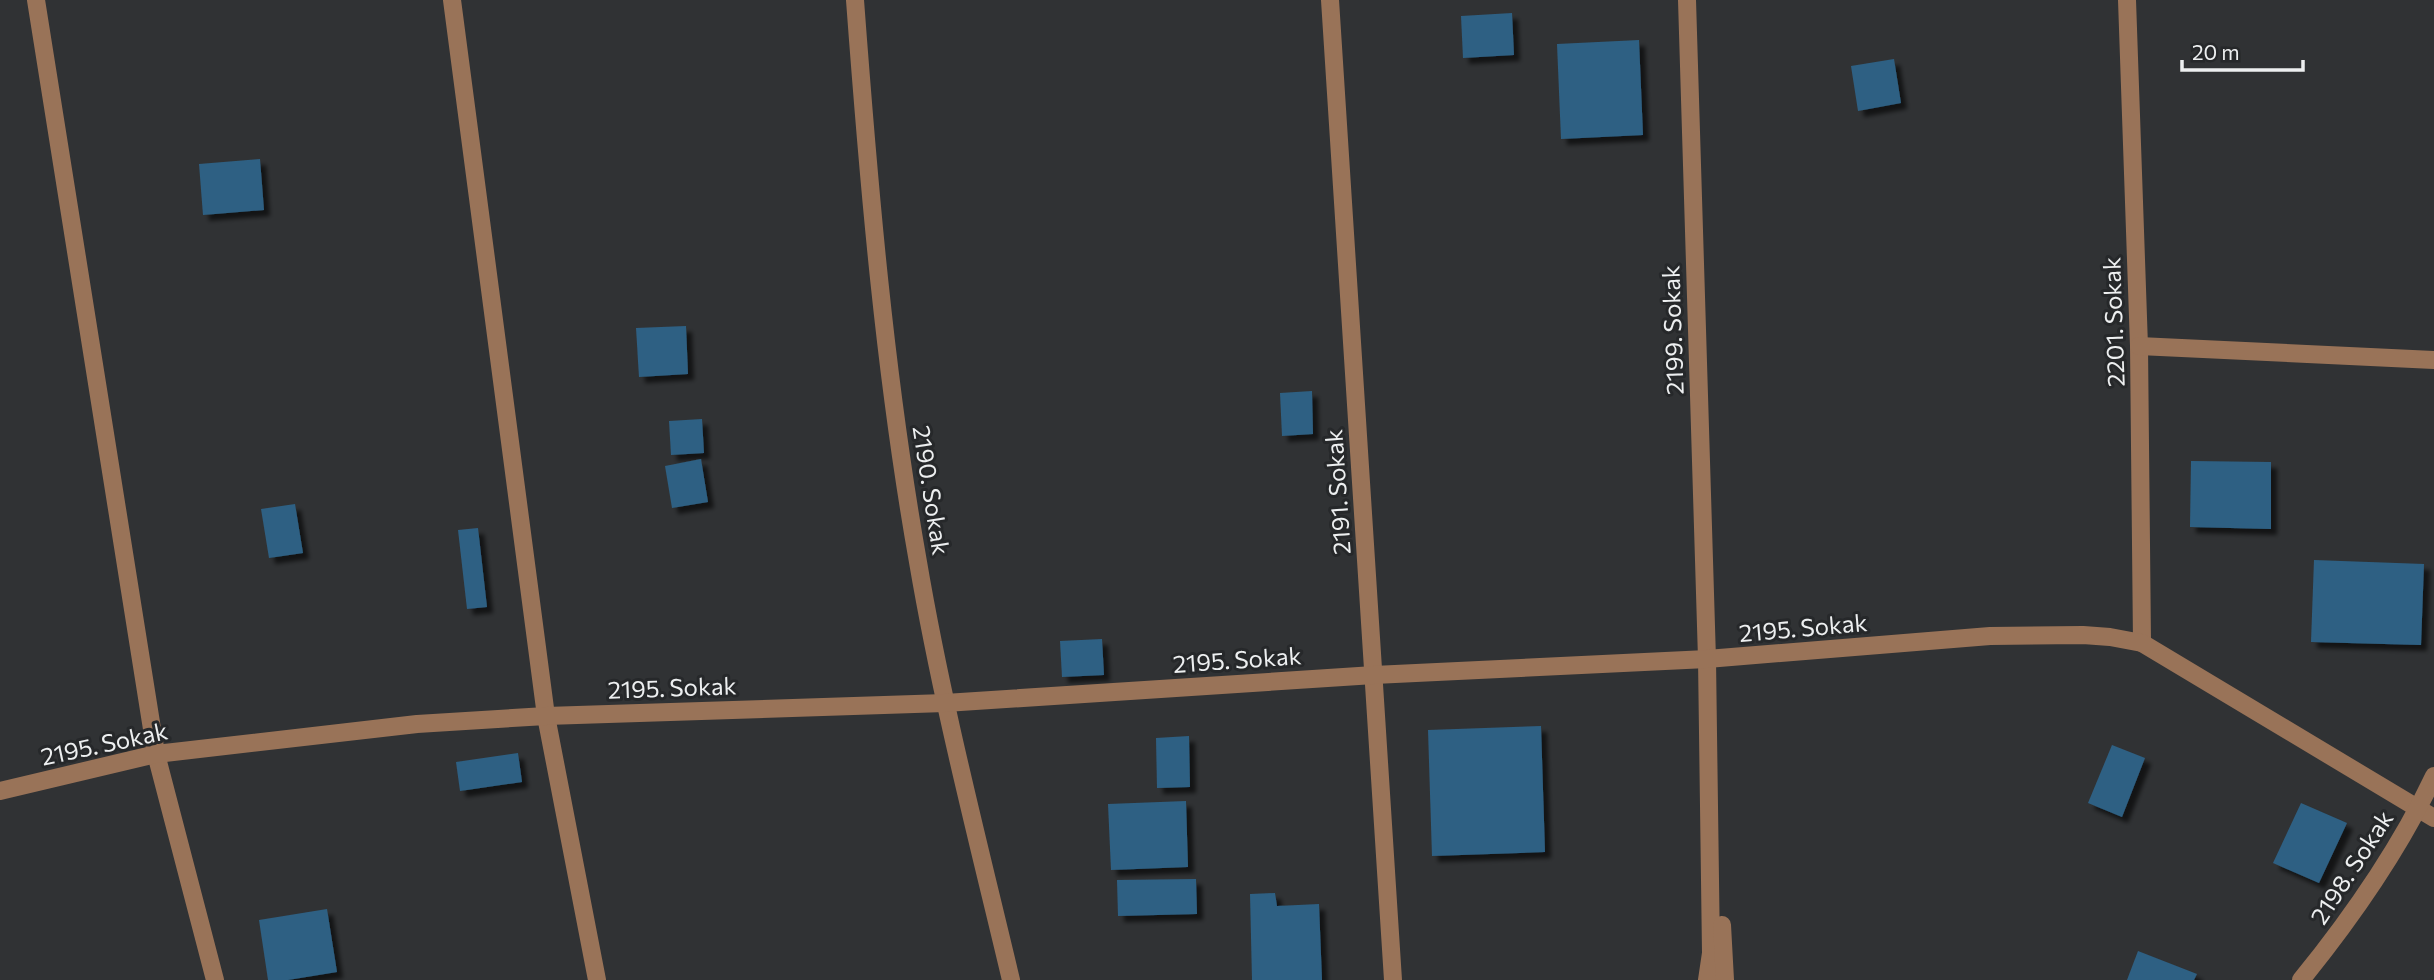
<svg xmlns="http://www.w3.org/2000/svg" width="2434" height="980" viewBox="0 0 2434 980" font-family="Commissioner,sans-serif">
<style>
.building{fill:#2e6083;filter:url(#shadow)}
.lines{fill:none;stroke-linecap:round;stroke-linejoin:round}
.minor{stroke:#997358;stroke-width:18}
.labels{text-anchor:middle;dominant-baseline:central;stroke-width:6;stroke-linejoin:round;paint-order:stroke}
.street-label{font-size:24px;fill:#edeff0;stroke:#26282a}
</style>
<defs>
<filter id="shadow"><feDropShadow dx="6" dy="6" stdDeviation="2" flood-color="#0009"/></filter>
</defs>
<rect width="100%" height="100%" fill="#303234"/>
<g class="building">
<path d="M1512,13L1514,55L1463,58L1461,16Z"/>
<path d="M1639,40L1643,135L1561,139L1557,44Z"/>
<path d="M1894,59L1901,103L1858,111L1851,66Z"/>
<path d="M260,159L264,210L203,215L199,164Z"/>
<path d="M686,326L688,374L639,377L636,328Z"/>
<path d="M1312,391L1313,434L1282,436L1280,393Z"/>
<path d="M702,419L704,453L671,455L669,421Z"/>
<path d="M701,459L708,502L672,508L665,466Z"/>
<path d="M2191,461L2271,462V529L2190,527Z"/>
<path d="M295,504L303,553L269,558L261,509Z"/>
<path d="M478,528L487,607L467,609L458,530Z"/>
<path d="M2314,560L2424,564L2421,645L2311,642Z"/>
<path d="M1102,639L1104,675L1062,677L1060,641Z"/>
<path d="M1541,726L1545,852L1432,856L1428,730Z"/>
<path d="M1189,736L1190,787L1157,788L1156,738Z"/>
<path d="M2112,745L2145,758L2122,817L2088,803Z"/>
<path d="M518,753L522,782L460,791L456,762Z"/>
<path d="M1186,801L1188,867L1111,870L1108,804Z"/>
<path d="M2301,803L2347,823L2319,883L2273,863Z"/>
<path d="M1196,879L1197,914L1118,916L1117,880Z"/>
<path d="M1275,893L1277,906L1319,904L1322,980H1252L1250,894Z"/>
<path d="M327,909L337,972L288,980H268L259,920Z"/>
<path d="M2138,951L2197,974L2194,980H2127Z"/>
</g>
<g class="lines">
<g class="minor">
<path d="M36,0L156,754L215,980"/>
<path d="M452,0L546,716L597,980"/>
<path d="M855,0C869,188 885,376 918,562C942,703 978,841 1011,980"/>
<path d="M1330,0L1393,980"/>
<path d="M1687,0L1707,659L1711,953L1707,980"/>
<path d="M2127,0L2139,346L2142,643"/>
<path d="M2139,346L2434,360"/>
<path d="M0,791L156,754L417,724L546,716L945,703L1374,675L1707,659L1990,636L2083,635L2110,637L2142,643L2434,818"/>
<path d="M1722,925L1725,980"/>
<path d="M2301,980C2353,916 2399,850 2434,776"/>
</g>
</g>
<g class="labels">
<g class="street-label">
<text transform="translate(2113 322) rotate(-92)">2201. Sokak</text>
<text transform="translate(1672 330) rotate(-92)">2199. Sokak</text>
<text transform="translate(932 490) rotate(81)">2190. Sokak</text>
<text transform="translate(1337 492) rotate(-94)">2191. Sokak</text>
<text transform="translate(1803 627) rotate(-5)">2195. Sokak</text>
<text transform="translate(1237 659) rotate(-4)">2195. Sokak</text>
<text transform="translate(672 687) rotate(-2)">2195. Sokak</text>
<text transform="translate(104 743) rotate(-12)">2195. Sokak</text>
<text transform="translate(2351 867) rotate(-57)">2198. Sokak</text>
</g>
</g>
<path d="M2182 60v10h121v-10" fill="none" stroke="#edeff0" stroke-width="3.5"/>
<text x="2192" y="60" font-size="21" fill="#edeff0" stroke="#26282a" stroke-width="5" paint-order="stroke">20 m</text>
</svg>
